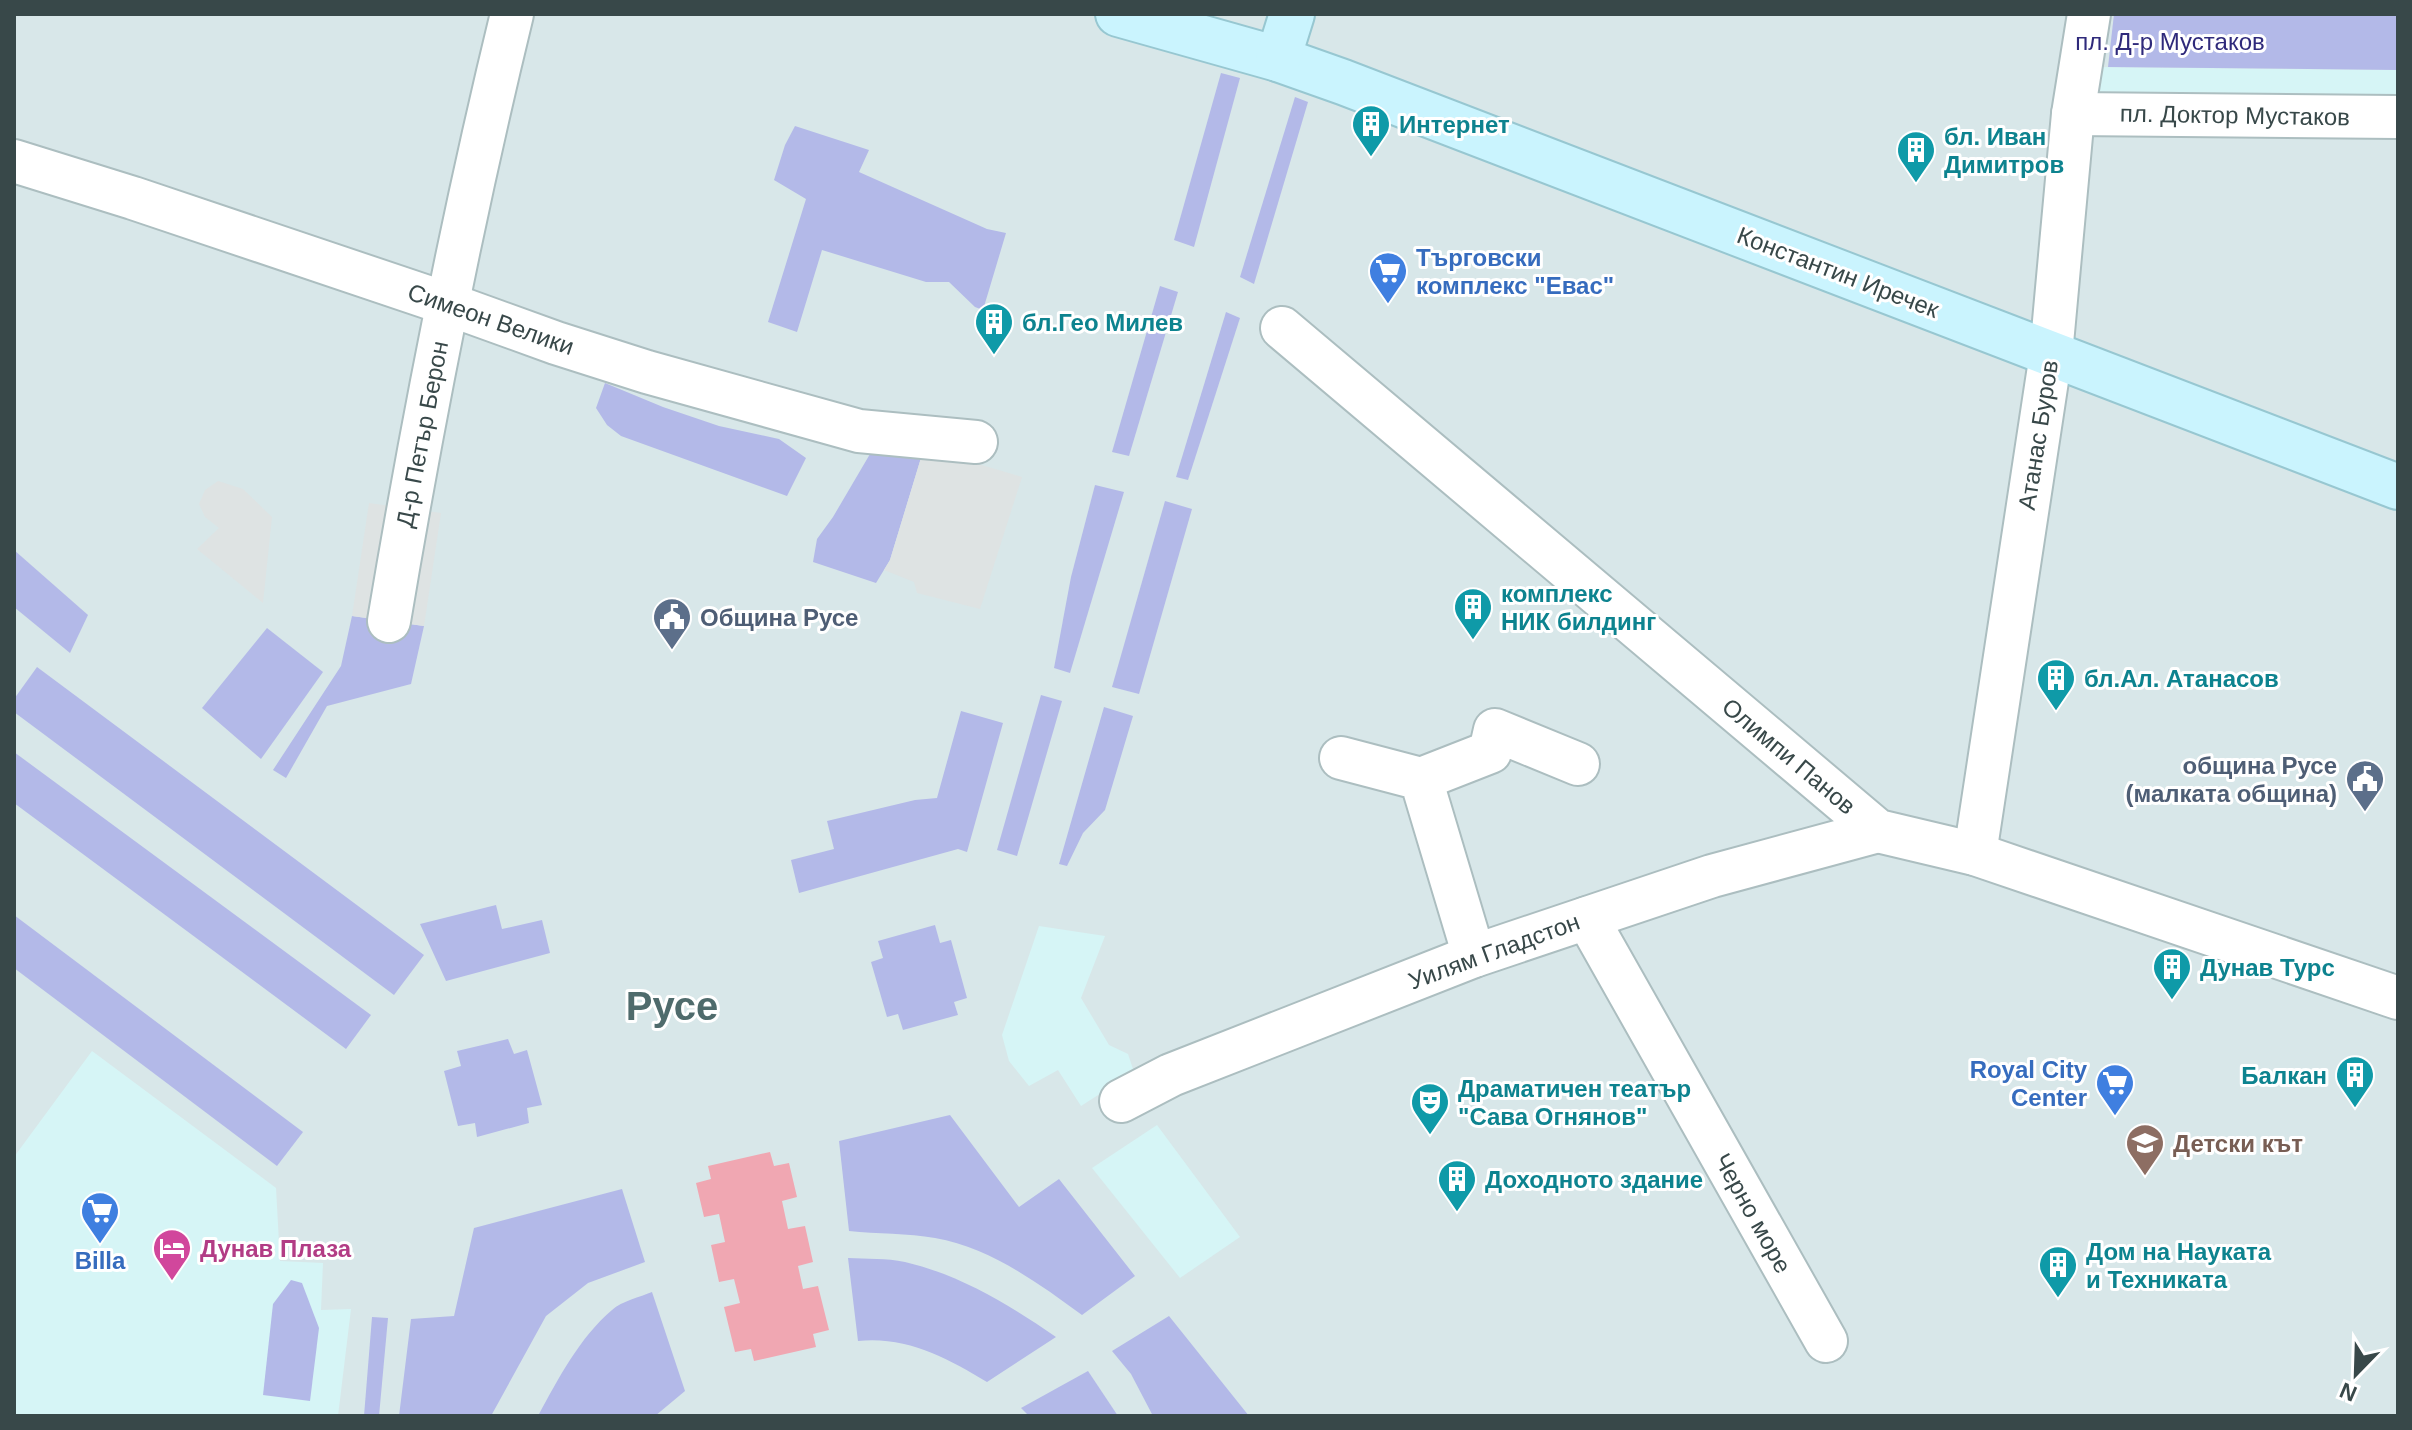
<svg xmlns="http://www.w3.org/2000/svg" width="2412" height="1430" viewBox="0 0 2412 1430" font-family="Arial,sans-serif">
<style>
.residential{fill:#d8e7e9}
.commercial{fill:#d6f5f6}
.green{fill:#b3b9e8}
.parking{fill:#dee3e3}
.water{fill:#f0a7b2}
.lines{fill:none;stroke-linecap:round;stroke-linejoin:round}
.minor-casing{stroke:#acbec0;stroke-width:46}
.secondary-casing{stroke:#97c7d1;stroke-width:48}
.minor{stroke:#fff;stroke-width:42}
.secondary{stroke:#caf4fe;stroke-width:44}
.labels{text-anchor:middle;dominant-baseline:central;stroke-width:6;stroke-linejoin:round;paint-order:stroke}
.park-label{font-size:24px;fill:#2f2a7b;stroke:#fff}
.street-label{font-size:24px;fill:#384849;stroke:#fff}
.culture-label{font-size:24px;font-weight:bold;fill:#0d838f;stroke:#fff;text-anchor:start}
.shop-label{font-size:24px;font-weight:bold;fill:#366cbe;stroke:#fff;text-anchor:start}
.service-label{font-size:24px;font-weight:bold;fill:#4e5e75;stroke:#fff;text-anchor:start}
.education-label{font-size:24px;font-weight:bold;fill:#785e54;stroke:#fff;text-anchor:start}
.hotel-label{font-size:24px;font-weight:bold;fill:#b23c85;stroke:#fff;text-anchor:start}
.town-label{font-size:40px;font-weight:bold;fill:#4f6b6c;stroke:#fff}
</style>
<rect width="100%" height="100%" fill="#eaf3f5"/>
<rect class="residential" x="14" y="14" width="2384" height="1402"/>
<g class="commercial">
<path d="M2096,67L2398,70V117L2096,114Z"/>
<path d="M1039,926L1105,936L1081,998L1109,1045L1128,1054L1134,1072L1081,1106L1058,1070L1029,1086L1009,1061L1002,1035Z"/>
<path d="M92,1051L276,1188L280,1261L323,1263L321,1310L351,1309L338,1416H14V1157Z"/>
<path d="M1157,1125L1240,1237L1180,1278L1092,1168Z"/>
</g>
<g class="green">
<path d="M2114,14H2398V70L2108,67Z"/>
<path d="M1221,73L1240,78L1194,247L1174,240Z"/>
<path d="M1295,97L1308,102L1254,284L1240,277Z"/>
<path d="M795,126L869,150L859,172L987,229L1006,233L983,310L975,307L949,282H926L822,250L797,332L768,322L806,199L774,180L785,145Z"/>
<path d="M1160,286L1178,292L1129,456L1112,452Z"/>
<path d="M1226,312L1240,318L1188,480L1176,477Z"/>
<path d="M605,383L663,407L719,426L779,439L806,458L787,496L621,436L607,425L596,408Z"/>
<path d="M882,446L924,448L890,560L876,583L813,562L817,539L833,517L870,454Z"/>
<path d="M1095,485L1124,492L1070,673L1054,668L1071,577Z"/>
<path d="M1165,501L1192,509L1139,694L1112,687Z"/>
<path d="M14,550L88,615L70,653L14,607Z"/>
<path d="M352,616L424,626L411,684L327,706L286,778L273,770L341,666Z"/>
<path d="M267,628L323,672L261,759L202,708Z"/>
<path d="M37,667L424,955L394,995L14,712V699Z"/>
<path d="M1041,695L1062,701L1017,856L997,850Z"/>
<path d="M1104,707L1133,716L1105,810L1083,833L1067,866L1059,864Z"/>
<path d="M961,711L1003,723L967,852L958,849L799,893L791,860L834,849L827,821L915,800L937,798Z"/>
<path d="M14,752L371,1015L346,1049L14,803Z"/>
<path d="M496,905L502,929L542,920L550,953L446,981L420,924Z"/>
<path d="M14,915L303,1132L277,1166L14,968Z"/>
<path d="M935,925L940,943L951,940L967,998L954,1002L958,1015L903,1030L898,1014L887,1017L871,962L883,958L878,941Z"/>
<path d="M508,1039L514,1054L527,1050L542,1105L527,1108L529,1123L477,1137L475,1123L458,1126L444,1071L461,1066L457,1051Z"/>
<path d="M950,1115L1019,1207L1059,1179L1135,1276L1082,1315C1038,1283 991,1248 935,1238C908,1233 877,1234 849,1231L839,1141Z"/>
<path d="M622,1189L645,1262L588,1283L546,1316L491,1416H399L411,1319L454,1316L474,1228Z"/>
<path d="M848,1258C867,1259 886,1258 905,1262C961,1275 1009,1305 1056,1337L987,1382C947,1358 907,1336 858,1341Z"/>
<path d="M291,1280L302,1283L319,1328L310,1401L263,1395L273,1304Z"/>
<path d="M652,1292L685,1391L655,1416H538C558,1379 580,1337 612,1310C622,1301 640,1297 652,1292Z"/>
<path d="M1169,1316L1249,1416H1153L1131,1374L1112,1351Z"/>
<path d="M372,1317L388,1318L379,1416H364Z"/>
<path d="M1088,1371L1118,1416H1029L1021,1408Z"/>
</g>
<g class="parking">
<path d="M924,448L1022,477L980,609L917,593L914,582L884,570L890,560Z"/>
<path d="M218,481L243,489L272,517L263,603L197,549L219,528L205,517L199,504L205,490Z"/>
<path d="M369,503L441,513L424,626L352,616Z"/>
</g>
<path class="water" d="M770,1152L774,1166L789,1163L797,1197L782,1201L788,1229L805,1226L813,1262L798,1266L803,1289L818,1286L829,1330L813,1334L816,1347L754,1361L751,1349L735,1352L724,1307L740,1303L734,1279L719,1282L711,1245L725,1242L719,1214L704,1217L696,1183L711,1179L708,1166Z"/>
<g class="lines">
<g class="minor-casing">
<g id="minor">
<path d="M2073,114L2398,117"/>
<path d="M14,161L133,198L448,304L556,343L647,372L859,431L976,442"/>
<path d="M1282,328L1878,831L1975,854L2398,998"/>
<path d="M389,621C423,418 463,215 512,14"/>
<path d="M1341,758L1421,779L1474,956"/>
<path d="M1421,779L1490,752L1495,730L1578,764"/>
<path d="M1975,854L2051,354L2073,114L2089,14"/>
<path d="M1587,918L1826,1341"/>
<path d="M1121,1101L1171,1075L1474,956L1712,876L1878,831"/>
</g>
</g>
<g class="secondary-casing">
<g id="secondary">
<path d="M1118,14L1278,59L1343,82L2398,487"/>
<path d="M1278,59L1292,14"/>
</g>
</g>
<use href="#minor" class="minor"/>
<use href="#secondary" class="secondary"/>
</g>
<defs>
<g id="building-pin" transform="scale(2)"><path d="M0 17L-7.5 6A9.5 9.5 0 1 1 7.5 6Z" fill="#0f9aa8" stroke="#fff"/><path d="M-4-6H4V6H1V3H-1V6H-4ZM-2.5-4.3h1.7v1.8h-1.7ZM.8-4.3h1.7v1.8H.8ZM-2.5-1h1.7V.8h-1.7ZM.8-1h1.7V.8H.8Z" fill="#fff"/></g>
<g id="supermarket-pin" transform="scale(2)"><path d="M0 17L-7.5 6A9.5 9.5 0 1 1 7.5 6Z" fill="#3f7fe0" stroke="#fff"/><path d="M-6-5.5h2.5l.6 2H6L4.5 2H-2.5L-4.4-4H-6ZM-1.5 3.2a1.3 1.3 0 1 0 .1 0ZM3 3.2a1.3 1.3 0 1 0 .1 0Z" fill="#fff"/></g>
<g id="civic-pin" transform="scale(2)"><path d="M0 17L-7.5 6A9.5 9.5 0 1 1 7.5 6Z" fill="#5c6f8a" stroke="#fff"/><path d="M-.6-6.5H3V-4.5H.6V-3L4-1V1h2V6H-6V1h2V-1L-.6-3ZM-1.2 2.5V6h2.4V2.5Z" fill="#fff"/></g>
<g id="theatre-pin" transform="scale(2)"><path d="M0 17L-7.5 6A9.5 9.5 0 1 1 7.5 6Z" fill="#0f9aa8" stroke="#fff"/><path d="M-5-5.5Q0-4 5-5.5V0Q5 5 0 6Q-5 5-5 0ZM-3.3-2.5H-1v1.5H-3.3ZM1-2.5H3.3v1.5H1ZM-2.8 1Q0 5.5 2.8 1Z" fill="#fff"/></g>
<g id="school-pin" transform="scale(2)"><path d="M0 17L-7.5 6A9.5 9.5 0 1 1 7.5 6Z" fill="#8d6e63" stroke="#fff"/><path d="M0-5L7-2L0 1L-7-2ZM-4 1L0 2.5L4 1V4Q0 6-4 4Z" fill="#fff"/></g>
<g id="hotel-pin" transform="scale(2)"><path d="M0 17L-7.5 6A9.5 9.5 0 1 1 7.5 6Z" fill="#d1479c" stroke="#fff"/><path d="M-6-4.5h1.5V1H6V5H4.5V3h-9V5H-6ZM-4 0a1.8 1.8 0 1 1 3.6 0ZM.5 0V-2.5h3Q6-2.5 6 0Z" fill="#fff"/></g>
</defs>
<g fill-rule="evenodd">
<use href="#building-pin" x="1371" y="124"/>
<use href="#building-pin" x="1916" y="150"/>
<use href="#supermarket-pin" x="1388" y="271"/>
<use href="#building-pin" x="994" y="322"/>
<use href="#building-pin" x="1473" y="607"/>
<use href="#civic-pin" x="672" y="617"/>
<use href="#building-pin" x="2056" y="678"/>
<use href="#civic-pin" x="2365" y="779"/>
<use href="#building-pin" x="2172" y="967"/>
<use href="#building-pin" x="2355" y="1075"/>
<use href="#supermarket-pin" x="2115" y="1083"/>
<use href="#theatre-pin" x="1430" y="1102"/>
<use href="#school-pin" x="2145" y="1143"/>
<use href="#building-pin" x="1457" y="1179"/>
<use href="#supermarket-pin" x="100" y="1211"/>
<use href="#hotel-pin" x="172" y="1248"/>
<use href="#building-pin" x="2058" y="1265"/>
</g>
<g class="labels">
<g class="park-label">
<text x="2170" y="41">пл. Д-р Мустаков</text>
</g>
<g class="street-label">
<text transform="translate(2235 115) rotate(1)">пл. Доктор Мустаков</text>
<text transform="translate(1838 272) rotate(21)">Константин Иречек</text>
<text transform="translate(491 319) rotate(19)">Симеон Велики</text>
<text transform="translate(422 434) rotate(-79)">Д-р Петър Берон</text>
<text transform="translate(2038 435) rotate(-81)">Атанас Буров</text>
<text transform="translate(1789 756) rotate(40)">Олимпи Панов</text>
<text transform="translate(1494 951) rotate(-20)">Уилям Гладстон</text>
<text transform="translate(1753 1213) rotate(61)">Черно море</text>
</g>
<g class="culture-label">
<text x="1399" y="124">Интернет</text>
<text x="1944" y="136">бл. Иван<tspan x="1944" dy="28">Димитров</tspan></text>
<text x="1022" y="322">бл.Гео Милев</text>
<text x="1501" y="593">комплекс<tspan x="1501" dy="28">НИК билдинг</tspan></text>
<text x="2084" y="678">бл.Ал. Атанасов</text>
<text x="2200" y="967">Дунав Турс</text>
<text x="2327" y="1075" text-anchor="end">Балкан</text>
<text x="1458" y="1088">Драматичен театър<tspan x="1458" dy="28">"Сава Огнянов"</tspan></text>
<text x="1485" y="1179">Доходното здание</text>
<text x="2086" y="1251">Дом на Науката<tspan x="2086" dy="28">и Техниката</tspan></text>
</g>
<g class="shop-label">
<text x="1416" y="257">Търговски<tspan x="1416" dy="28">комплекс "Евас"</tspan></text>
<text x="2087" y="1069" text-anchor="end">Royal City<tspan x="2087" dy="28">Center</tspan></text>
<text x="100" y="1260" text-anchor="middle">Billa</text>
</g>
<g class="service-label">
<text x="700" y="617">Община Русе</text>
<text x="2337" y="765" text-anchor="end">община Русе<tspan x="2337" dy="28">(малката община)</tspan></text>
</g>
<g class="education-label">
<text x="2173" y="1143">Детски кът</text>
</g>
<g class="hotel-label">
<text x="200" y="1248">Дунав Плаза</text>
</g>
<g class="town-label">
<text x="672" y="1006">Русе</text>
</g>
</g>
<rect width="2412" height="1430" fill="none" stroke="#384849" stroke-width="32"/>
<g transform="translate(2356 1374) rotate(203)" stroke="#ffffff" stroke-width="6" paint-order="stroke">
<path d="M0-6L14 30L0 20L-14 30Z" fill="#384849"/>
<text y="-12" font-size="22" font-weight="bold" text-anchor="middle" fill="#384849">N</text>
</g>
</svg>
